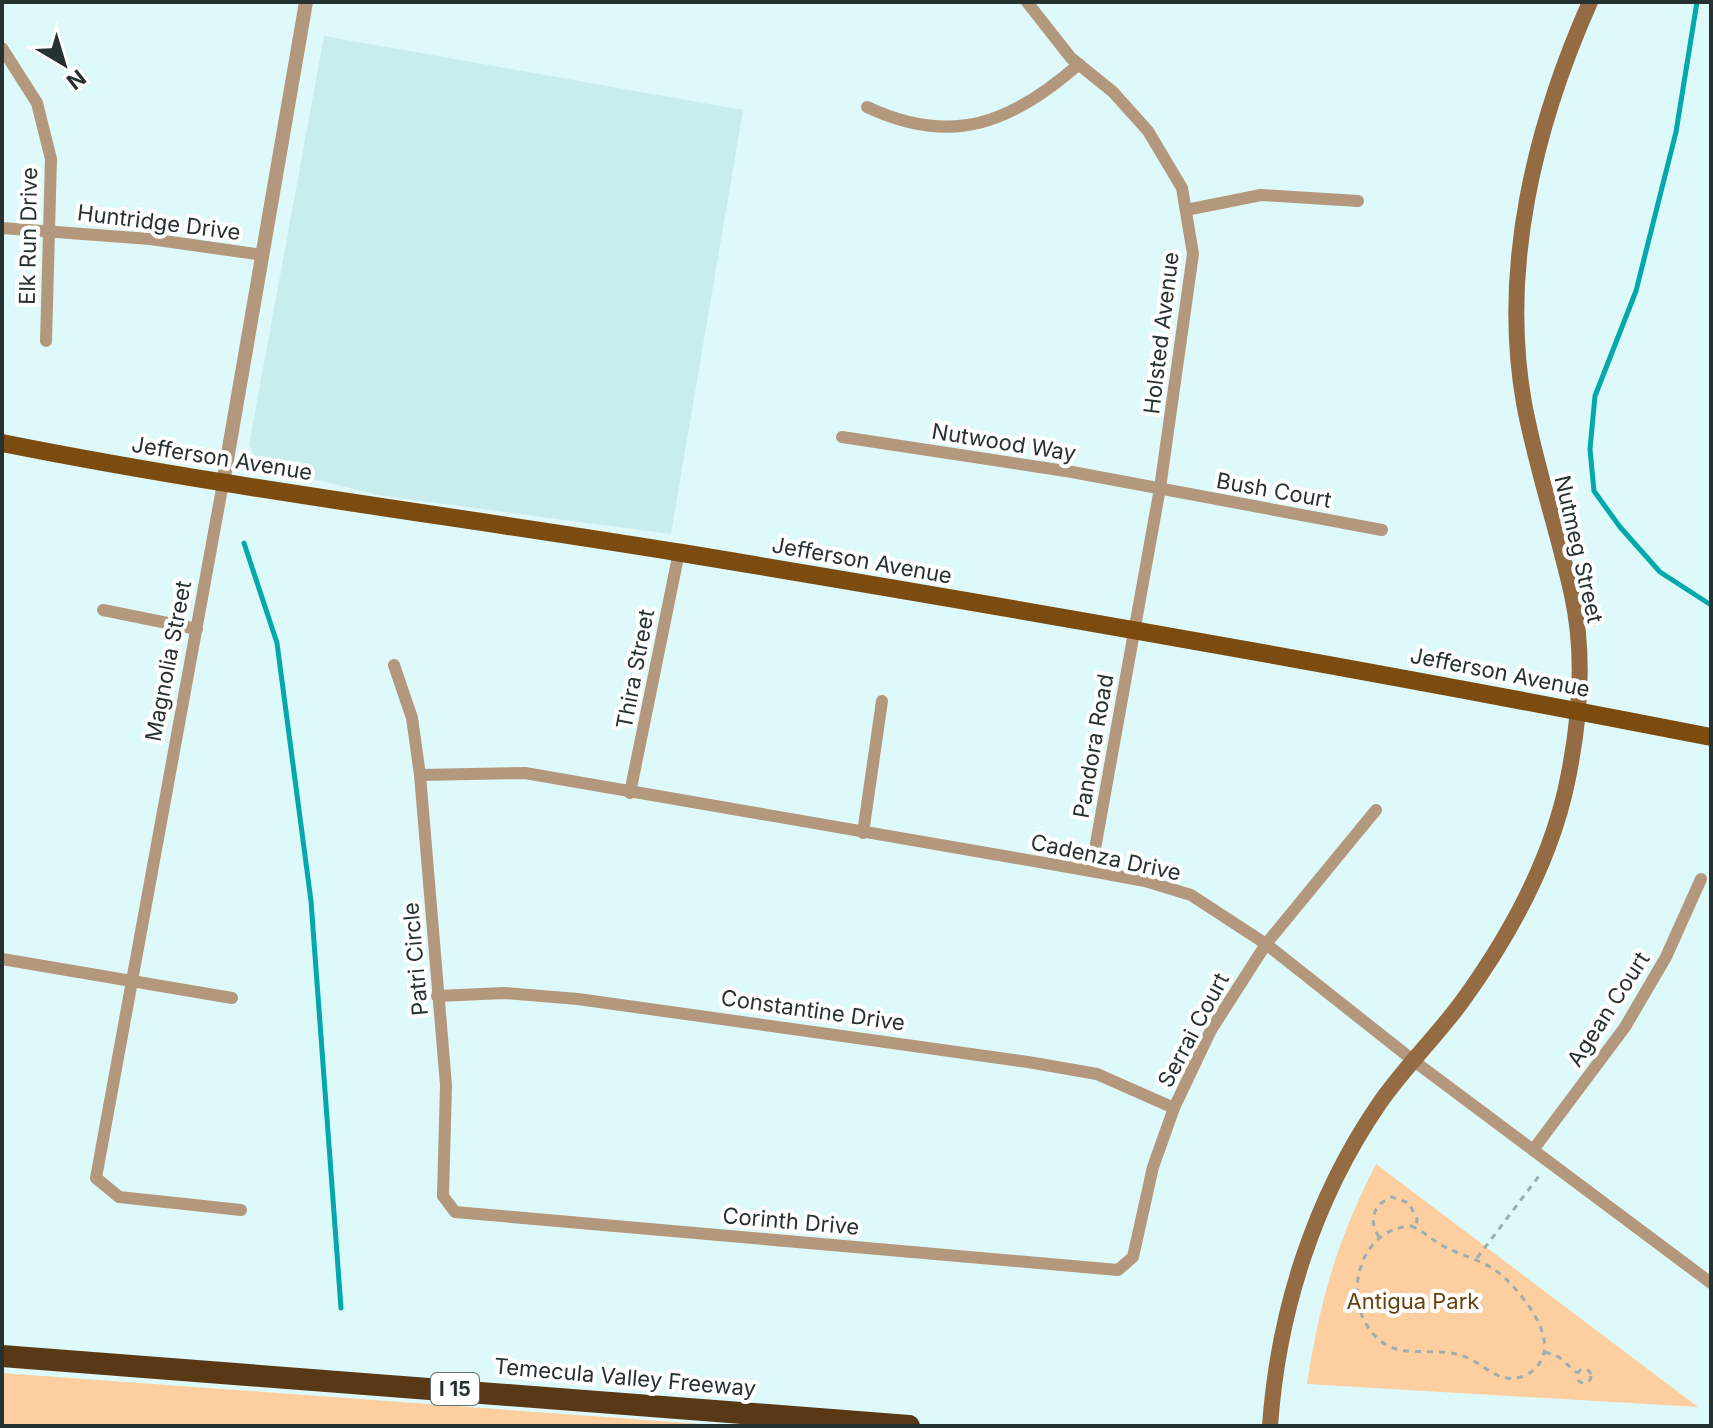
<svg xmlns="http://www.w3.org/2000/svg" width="1713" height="1428" viewBox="0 0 1713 1428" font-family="Inter,sans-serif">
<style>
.built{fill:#c9eded}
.green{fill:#fdcea0}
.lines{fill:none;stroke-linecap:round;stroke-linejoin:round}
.stream{stroke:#02a8ab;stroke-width:5}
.path{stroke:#9aafaf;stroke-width:3;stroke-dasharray:6 6;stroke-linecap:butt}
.minor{stroke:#b4987d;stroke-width:12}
.tertiary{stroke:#b4987d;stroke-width:14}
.secondary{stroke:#946b43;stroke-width:16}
.primary{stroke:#7c4b0f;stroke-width:18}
.motorway{stroke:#593815;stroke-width:22}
.labels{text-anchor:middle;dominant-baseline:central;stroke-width:8;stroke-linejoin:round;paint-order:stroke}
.shield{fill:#fff;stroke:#676f6f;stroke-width:2}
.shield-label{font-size:20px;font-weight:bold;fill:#263131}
.street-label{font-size:22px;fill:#263131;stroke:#fff}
.park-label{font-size:22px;fill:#6a400b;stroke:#fff}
</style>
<rect width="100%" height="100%" fill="#def9f9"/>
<path class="built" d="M324,36L743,110L671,534L377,495L259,465L249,445Z"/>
<g class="green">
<path d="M1376,1164L1698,1407L1307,1384C1320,1299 1337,1241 1376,1164Z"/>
<path d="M2,1373L729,1426H2Z"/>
</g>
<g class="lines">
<g class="stream">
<path d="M1697,2L1676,132L1636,291L1595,396L1590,449L1594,491L1620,527L1660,572L1711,605"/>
<path d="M244,543L277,643L311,901L341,1308"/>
</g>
<g class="path">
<path d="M1411,1226C1424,1231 1434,1242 1447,1248C1468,1258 1489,1262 1506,1279C1527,1300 1565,1347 1531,1372C1523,1378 1511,1380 1502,1377C1490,1373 1481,1364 1470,1359C1441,1344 1405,1360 1382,1342C1339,1310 1354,1229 1411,1226Z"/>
<path d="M1379,1237C1368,1221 1373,1204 1392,1197L1409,1203L1417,1219L1416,1228"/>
<path d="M1477,1258L1542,1172"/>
<path d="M1545,1352L1559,1357L1577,1373"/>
<circle cx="1584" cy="1376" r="7"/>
</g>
<g class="minor">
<path d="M1027,2L1071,58L1113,92L1148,131L1182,188L1193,254L1160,488L1091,871"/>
<path d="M2,48L37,103L51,159L46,341"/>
<path d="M867,107C952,147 1012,123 1079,64"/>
<path d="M1186,210L1261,195L1358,201"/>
<path d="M2,228L150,239L263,255"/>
<path d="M842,437L1072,472L1382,530"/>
<path d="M223,483L96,1178L119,1197L241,1210"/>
<path d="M103,610L197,629"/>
<path d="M394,665L412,718L420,775L446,1085L443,1196L455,1212L1118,1270L1133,1257L1153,1167L1174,1108L1211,1030L1266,944L1376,810"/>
<path d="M420,775L525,773L1091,871L1145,881L1191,895L1266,944L1414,1061L1711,1283"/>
<path d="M630,793L679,552"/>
<path d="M863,833L882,701"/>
<path d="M2,959L232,998"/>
<path d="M437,996L505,993L578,999L1028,1062L1097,1074L1174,1108"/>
<path d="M1533,1150L1625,1027L1666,957L1701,879"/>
</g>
<path class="tertiary" d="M223,483L306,2"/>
<path class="secondary" d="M1270,1426C1278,1312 1314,1199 1379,1104C1403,1069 1435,1038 1461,1003C1509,937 1552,859 1568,778C1580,719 1585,654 1572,595C1558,531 1536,468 1524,403C1500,267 1535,126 1590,2"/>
<path class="primary" d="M2,443C227,488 455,516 682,553C1026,610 1369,670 1711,737"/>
<path class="motorway" d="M2,1356L909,1426"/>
</g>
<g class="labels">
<rect class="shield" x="431" y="1373" width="48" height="32" rx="6"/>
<g class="shield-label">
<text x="455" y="1389">I 15</text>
</g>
<g class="street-label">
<text transform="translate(159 222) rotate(7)">Huntridge Drive</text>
<text transform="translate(28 236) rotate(-89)">Elk Run Drive</text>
<text transform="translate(1161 333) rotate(-83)">Holsted Avenue</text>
<text transform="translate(1004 442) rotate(9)">Nutwood Way</text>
<text transform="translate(222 458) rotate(9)">Jefferson Avenue</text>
<text transform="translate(1274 490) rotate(10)">Bush Court</text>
<text transform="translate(1579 549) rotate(77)">Nutmeg Street</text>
<text transform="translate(862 560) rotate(10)">Jefferson Avenue</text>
<text transform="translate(168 661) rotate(-79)">Magnolia Street</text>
<text transform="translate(635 669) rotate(-79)">Thira Street</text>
<text transform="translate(1500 672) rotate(11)">Jefferson Avenue</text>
<text transform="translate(1093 746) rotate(-80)">Pandora Road</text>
<text transform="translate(1106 857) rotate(12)">Cadenza Drive</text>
<text transform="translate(415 959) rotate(-95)">Patri Circle</text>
<text transform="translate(1608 1009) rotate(-57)">Agean Court</text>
<text transform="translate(813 1010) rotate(8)">Constantine Drive</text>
<text transform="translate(1193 1030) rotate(-62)">Serrai Court</text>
<text transform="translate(791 1221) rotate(5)">Corinth Drive</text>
<text transform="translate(625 1377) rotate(5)">Temecula Valley Freeway</text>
</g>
<g class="park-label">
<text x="1413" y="1301">Antigua Park</text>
</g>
</g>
<rect width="1713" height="1428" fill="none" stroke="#263131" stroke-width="8"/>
<g transform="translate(64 64) rotate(142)" stroke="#ffffff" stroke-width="6" paint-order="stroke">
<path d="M0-6L14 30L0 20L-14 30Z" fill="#263131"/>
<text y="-12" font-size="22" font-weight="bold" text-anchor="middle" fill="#263131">N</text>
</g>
</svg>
